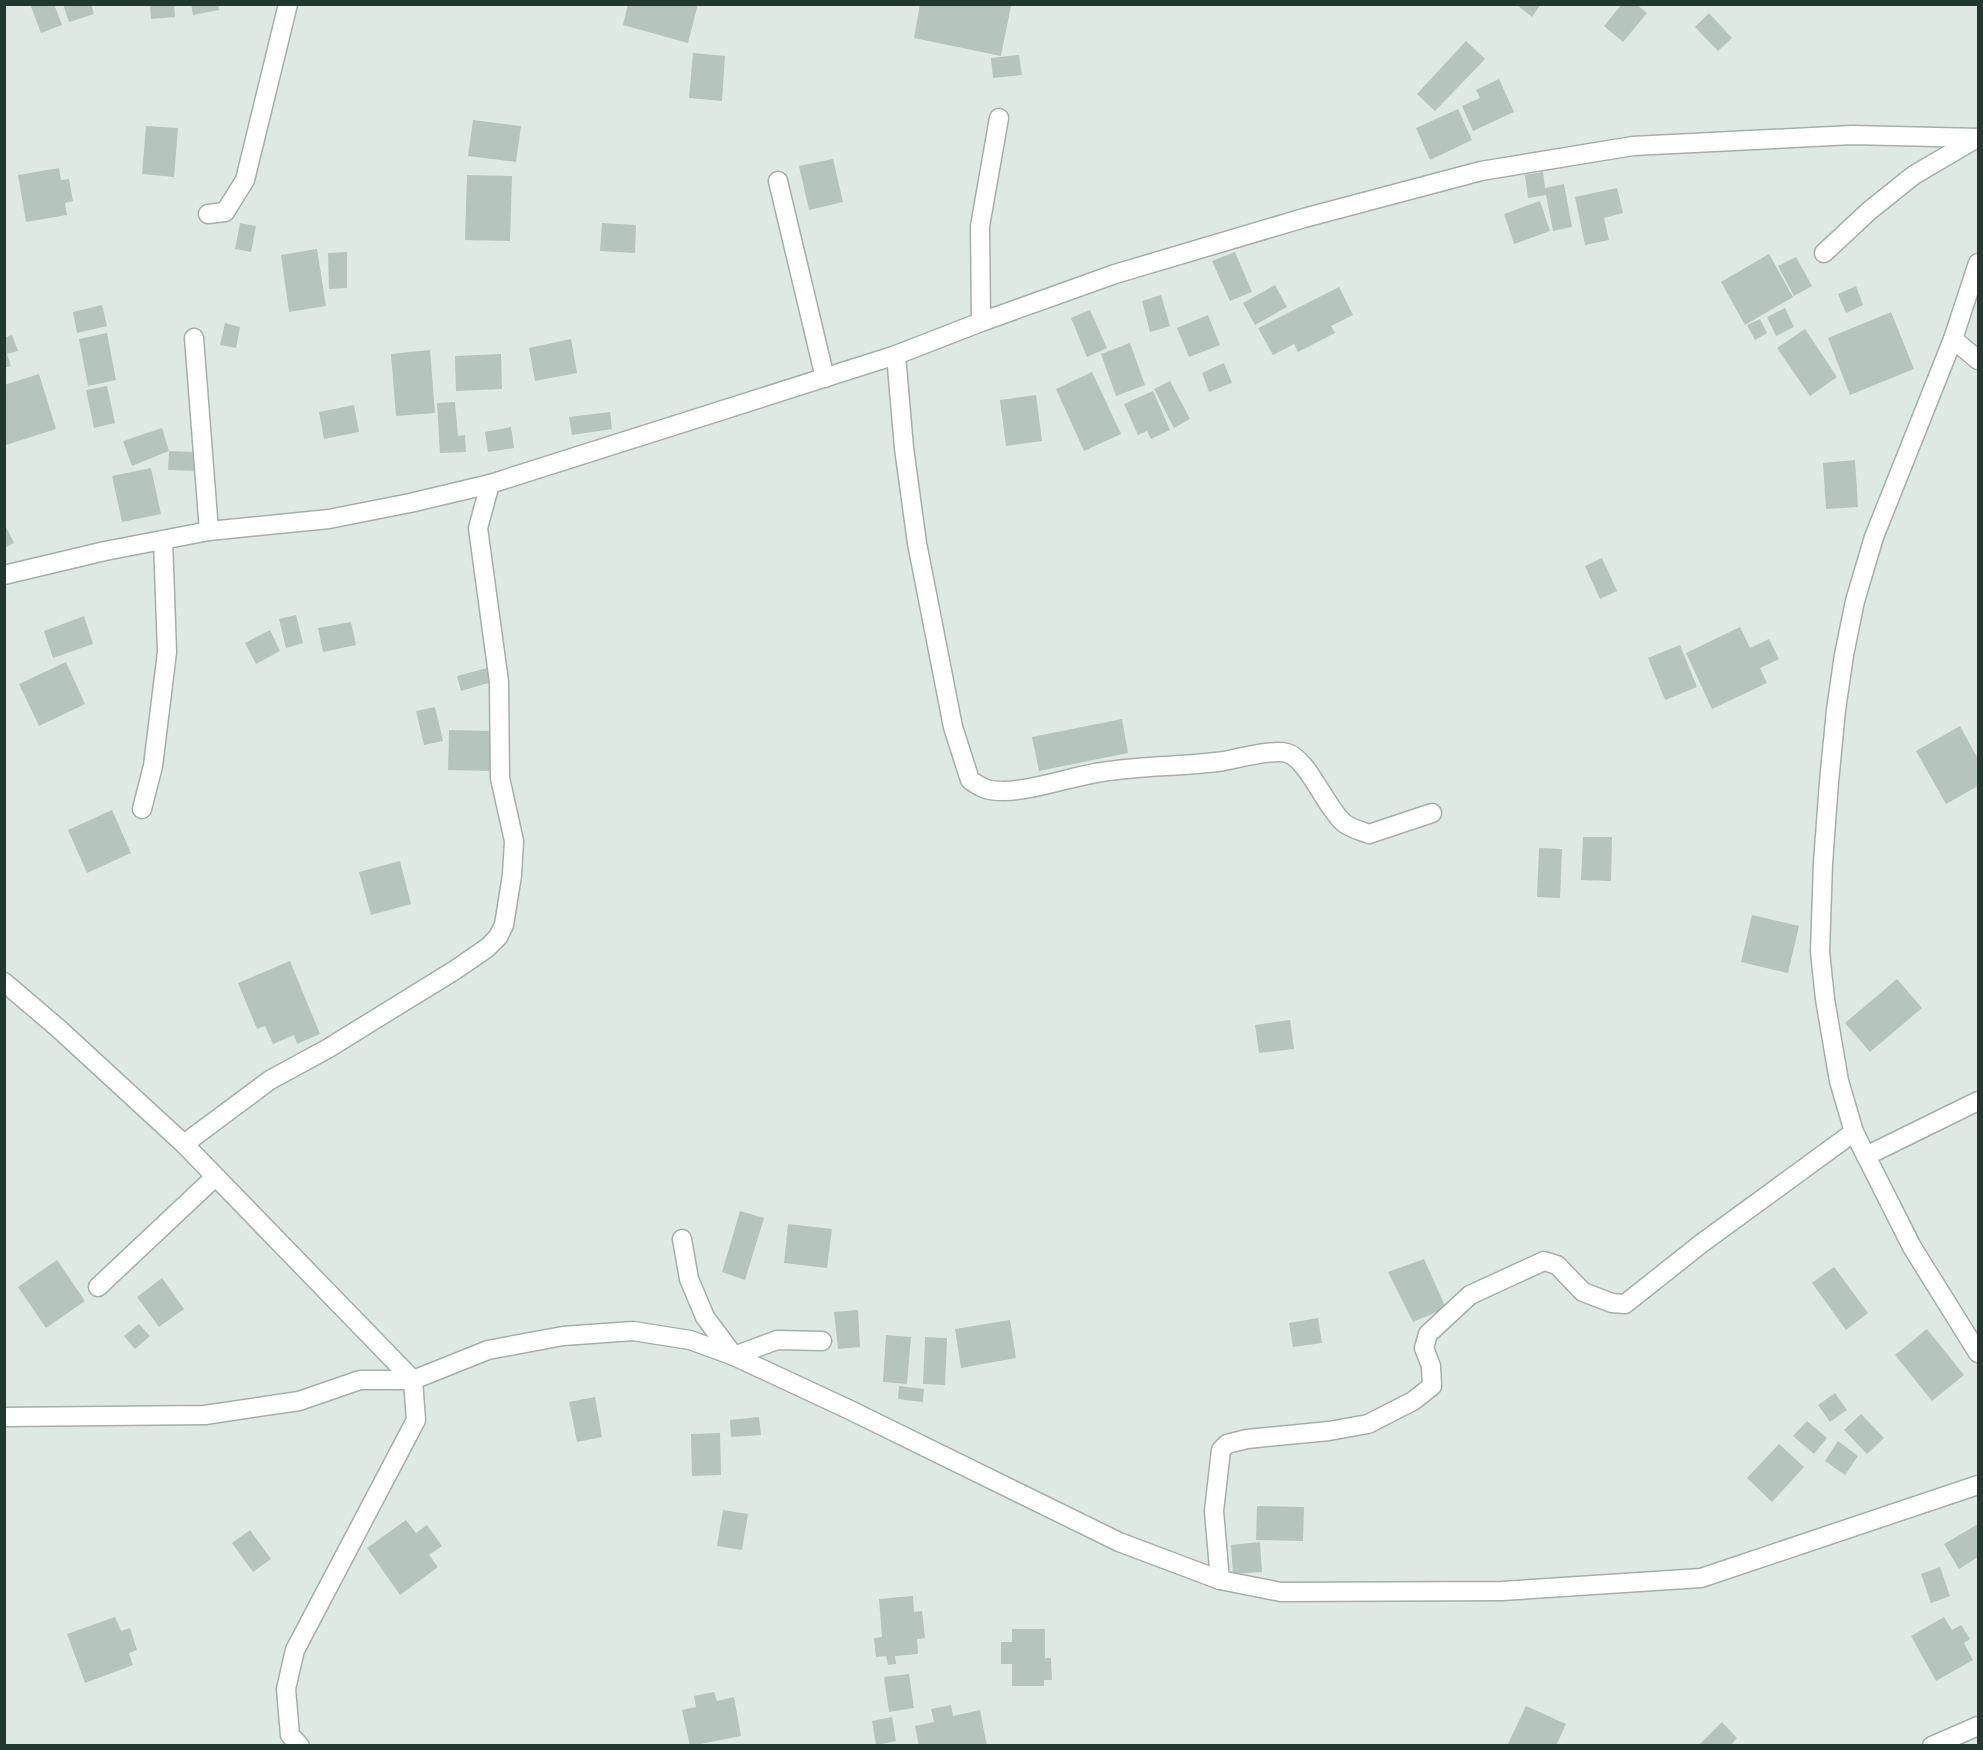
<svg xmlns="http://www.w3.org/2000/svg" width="1983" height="1750" viewBox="0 0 1983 1750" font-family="'PT Sans',sans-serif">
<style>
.building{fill:#b5c4bd}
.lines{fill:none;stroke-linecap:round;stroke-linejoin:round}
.minor-casing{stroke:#a2b0aa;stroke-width:21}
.minor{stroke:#fff;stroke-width:18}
</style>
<rect width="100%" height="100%" fill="#dfe9e4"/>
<g class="building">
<path d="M30,4H54L62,25L41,33Z"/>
<path d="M63,4H91L94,14L69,22Z"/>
<path d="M150,4H174L175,17L151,19Z"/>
<path d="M191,4H218L219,10L193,15Z"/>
<path d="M628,4H698L688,43L623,25Z"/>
<path d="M920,4H1001L1011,6L1001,56L914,38Z"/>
<path d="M1516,4H1541L1532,17Z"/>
<path d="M1622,4H1636L1647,13L1623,42L1604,26Z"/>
<path d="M1709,13L1732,38L1718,51L1695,27Z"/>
<path d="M1466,41L1485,59L1435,111L1417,94Z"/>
<path d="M693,53L725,56L722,101L689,98Z"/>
<path d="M1019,55L1022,75L993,78L991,58Z"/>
<path d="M1499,79L1514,112L1473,131L1462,106L1480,98L1476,90Z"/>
<path d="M1458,109L1472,140L1430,160L1416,128Z"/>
<path d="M473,120L521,126L516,162L468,156Z"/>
<path d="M146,126L178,128L174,177L142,174Z"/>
<path d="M833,159L843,202L809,210L799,166Z"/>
<path d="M59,168L61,180L69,179L73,201L65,203L67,215L26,222L18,175Z"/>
<path d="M1543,172L1545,188L1564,184L1572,227L1553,231L1546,195L1528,198L1525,175Z"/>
<path d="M467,175L512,176L510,241L465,240Z"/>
<path d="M1617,188L1623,213L1604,218L1609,240L1585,245L1575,197Z"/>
<path d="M1540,201L1550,231L1514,244L1504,214Z"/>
<path d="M240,223L256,226L251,252L235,249Z"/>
<path d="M602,223L636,225L635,253L600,251Z"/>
<path d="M317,249L326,306L289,312L281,255Z"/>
<path d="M347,252V288L329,289L328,253Z"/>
<path d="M1235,252L1252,292L1230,301L1212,261Z"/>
<path d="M1769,254L1793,297L1745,325L1721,282Z"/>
<path d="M1796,257L1812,286L1794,296L1778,266Z"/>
<path d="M1275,285L1287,307L1255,325L1243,303Z"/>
<path d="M1856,286L1863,305L1846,313L1838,294Z"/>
<path d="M1339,287L1353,315L1331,326L1335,333L1298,352L1294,344L1273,355L1258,328Z"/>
<path d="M1161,295L1170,326L1150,332L1142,301Z"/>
<path d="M102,305L107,326L77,333L73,312Z"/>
<path d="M1785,308L1794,327L1776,336L1767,317Z"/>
<path d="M1090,310L1107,348L1087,357L1071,318Z"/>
<path d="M1891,312L1914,369L1850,395L1828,338Z"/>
<path d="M1208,315L1220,345L1189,357L1177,328Z"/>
<path d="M1760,319L1767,333L1755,340L1747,325Z"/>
<path d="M225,323L240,327L236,348L220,345Z"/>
<path d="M1805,329L1837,377L1810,396L1777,348Z"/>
<path d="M107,333L116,380L88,386L79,339Z"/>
<path d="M12,335L18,351L7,354L11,366L4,368V338Z"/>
<path d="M571,339L577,373L535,381L529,348Z"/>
<path d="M1130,343L1145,385L1116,396L1101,354Z"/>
<path d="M430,350L435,413L396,416L391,354Z"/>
<path d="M501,354L502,389L456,391L455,356Z"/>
<path d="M1224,363L1232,383L1209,392L1202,373Z"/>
<path d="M1092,372L1121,434L1084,451L1056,389Z"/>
<path d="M39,374L56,429L6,445L4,385Z"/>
<path d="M1170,381L1190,419L1174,428L1154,389Z"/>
<path d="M107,386L115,423L94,428L86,390Z"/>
<path d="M1153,391L1170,430L1151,439L1147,431L1138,435L1124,404Z"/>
<path d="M1036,395L1042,441L1006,446L1000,400Z"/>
<path d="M455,402L458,436L465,435L466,452L440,453L437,403Z"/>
<path d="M354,405L359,432L324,439L319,412Z"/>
<path d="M610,412L612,429L572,435L569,417Z"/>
<path d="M511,427L514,448L488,452L485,432Z"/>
<path d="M162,428L169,451L132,466L123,441Z"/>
<path d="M169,451L196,452V471L168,470Z"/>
<path d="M1855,460L1858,507L1826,509L1823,463Z"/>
<path d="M151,468L161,514L122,522L112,476Z"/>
<path d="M4,523L14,543L4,548Z"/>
<path d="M1602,558L1617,591L1600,599L1585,566Z"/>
<path d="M296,615L303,643L286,648L279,619Z"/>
<path d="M84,616L93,644L53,658L44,631Z"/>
<path d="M351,622L356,645L323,652L318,628Z"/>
<path d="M1740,627L1750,648L1769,639L1779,659L1760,668L1767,683L1712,709L1686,653Z"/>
<path d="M270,630L280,651L256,664L245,643Z"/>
<path d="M1680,645L1697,687L1665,700L1648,658Z"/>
<path d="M66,662L85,704L39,726L19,684Z"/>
<path d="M491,667L495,681L461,691L457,676Z"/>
<path d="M435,707L443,741L424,745L416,711Z"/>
<path d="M1122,719L1128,753L1039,771L1032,737Z"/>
<path d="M1960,726L1978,759V786L1946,804L1916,751Z"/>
<path d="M449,730L493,731L492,771L448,770Z"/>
<path d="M112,810L131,853L87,873L68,830Z"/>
<path d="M1583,837H1612L1611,881L1581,880Z"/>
<path d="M1539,848L1562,849L1560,898L1537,897Z"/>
<path d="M400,861L411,904L371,915L359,872Z"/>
<path d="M1752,915L1799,926L1788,973L1741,962Z"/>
<path d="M290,961L320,1034L297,1044L294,1035L273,1044L265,1026L257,1029L238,983Z"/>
<path d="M1897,979L1922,1008L1870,1052L1845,1023Z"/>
<path d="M1290,1020L1294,1049L1259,1053L1255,1025Z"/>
<path d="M740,1211L764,1218L745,1280L722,1272Z"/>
<path d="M788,1224L832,1229L827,1268L784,1263Z"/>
<path d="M1424,1259L1446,1308L1413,1322L1388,1272Z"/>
<path d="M57,1260L85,1301L46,1328L18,1287Z"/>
<path d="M1834,1267L1868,1313L1846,1330L1812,1283Z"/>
<path d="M162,1278L184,1309L159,1327L137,1297Z"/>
<path d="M858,1310L860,1347L838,1349L834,1312Z"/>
<path d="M1318,1318L1322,1343L1293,1347L1289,1323Z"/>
<path d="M1010,1320L1016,1358L961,1368L955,1329Z"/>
<path d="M139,1324L150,1336L135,1349L124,1336Z"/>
<path d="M1927,1329L1964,1375L1932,1401L1895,1355Z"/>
<path d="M886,1335L911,1337L907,1384L883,1382Z"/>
<path d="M925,1337L947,1338L945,1385L923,1384Z"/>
<path d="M899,1386L924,1389L923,1402L898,1399Z"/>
<path d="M1835,1393L1847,1410L1830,1422L1818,1405Z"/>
<path d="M595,1397L602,1437L577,1442L569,1402Z"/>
<path d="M1861,1414L1884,1438L1867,1454L1844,1430Z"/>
<path d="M759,1417L761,1435L731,1437L730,1420Z"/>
<path d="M1807,1421L1827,1438L1814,1454L1793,1436Z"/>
<path d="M720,1433L721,1475L692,1476L691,1434Z"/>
<path d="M1838,1441L1858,1456L1845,1475L1825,1461Z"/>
<path d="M1779,1444L1804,1467L1772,1502L1747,1478Z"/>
<path d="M1257,1506L1304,1507L1303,1541L1256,1540Z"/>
<path d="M723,1510L748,1514L742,1550L717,1546Z"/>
<path d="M406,1520L416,1533L427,1525L442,1546L429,1555L438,1567L400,1595L367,1548Z"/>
<path d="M1978,1524V1557L1959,1569L1944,1544Z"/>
<path d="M250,1530L271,1559L253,1572L232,1543Z"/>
<path d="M1260,1542L1262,1572L1233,1574L1231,1545Z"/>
<path d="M1940,1567L1950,1596L1931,1603L1921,1574Z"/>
<path d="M913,1596L914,1612L922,1611L925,1638L917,1639L918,1654L895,1656L896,1664L888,1665L886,1656L876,1657L874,1638L882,1637L879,1599Z"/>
<path d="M115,1617L121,1631L130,1628L137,1650L129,1653L133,1665L85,1683L67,1634Z"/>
<path d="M1944,1617L1952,1630L1961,1625L1970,1639L1964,1643L1973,1660L1936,1681L1911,1636Z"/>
<path d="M1012,1629H1045V1658H1051L1052,1680H1044V1686H1012V1664H1001V1642H1012Z"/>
<path d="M909,1674L914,1708L889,1712L884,1677Z"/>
<path d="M714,1692L717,1701L734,1697L741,1736L690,1746L682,1710L696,1707L694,1696Z"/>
<path d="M951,1705L953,1716L980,1710L987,1746H919L915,1726L934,1722L931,1709Z"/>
<path d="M1526,1706L1566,1724L1556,1746H1507Z"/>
<path d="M892,1717L896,1741L876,1745L872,1721Z"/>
<path d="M1722,1722L1737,1738L1730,1746H1698Z"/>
</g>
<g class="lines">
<g class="minor-casing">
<g id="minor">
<path d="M778,181L825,378"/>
<path d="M208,214L225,212L245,180L288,4"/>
<path d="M1824,253L1869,211L1914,175L1977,138"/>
<path d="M1978,263L1953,339L1874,537L1855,601L1844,655L1836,710L1829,782L1823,863L1820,952L1825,999L1839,1081L1854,1132L1912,1247L1978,1353"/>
<path d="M981,322L980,226L999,118"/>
<path d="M194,338L209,531"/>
<path d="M1953,339L1978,360"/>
<path d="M896,355L904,448L917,543L953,727L970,780C983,789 988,791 1004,791C1037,790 1068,777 1102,772C1142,765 1183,767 1224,761C1239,758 1273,749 1287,753C1308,759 1326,808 1344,823C1350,828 1361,831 1369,834L1432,813"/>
<path d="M4,575L105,551L209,531L329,519L410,503L490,484L896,355L981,322L1115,274L1304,218L1481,171L1633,146L1852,135L1978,138"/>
<path d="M142,809L153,766L167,652L163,540"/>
<path d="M4,982L59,1029L184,1144L413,1380L416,1420L295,1650L286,1689L290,1735L300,1746"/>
<path d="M184,1144L270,1080L327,1049L455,970L487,948L498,937L504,925L512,875L514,841L500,778L499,682L478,528L490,484"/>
<path d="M1866,1156L1978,1101"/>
<path d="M682,1239L689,1279L705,1317L734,1356L777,1340L822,1341"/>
<path d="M98,1287L215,1177"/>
<path d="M4,1417L205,1415L299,1401L360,1380H413L488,1350L563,1336L633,1331L690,1340L734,1356L850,1410L1119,1542L1220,1580L1281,1592L1502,1591L1701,1578L1978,1485"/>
<path d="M1220,1580L1214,1511L1221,1450L1227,1444L1247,1439L1329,1431L1368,1424L1413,1401L1432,1386L1431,1366L1424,1348L1428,1334L1470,1295L1544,1261L1557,1265L1583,1292L1612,1303L1625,1304L1702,1243L1854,1132"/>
<path d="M1932,1746L1978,1726"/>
</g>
</g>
<use href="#minor" class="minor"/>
</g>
<rect width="1983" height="1750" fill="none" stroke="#213830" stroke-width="12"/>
</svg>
